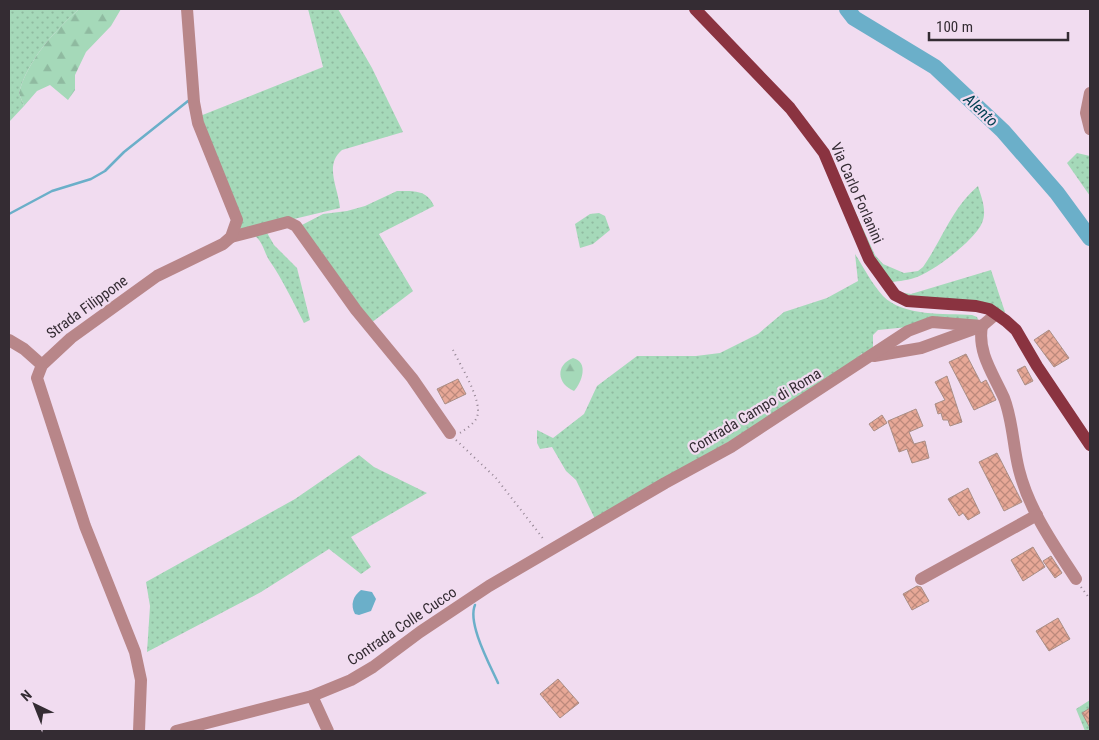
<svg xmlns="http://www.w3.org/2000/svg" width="1099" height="740" viewBox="0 0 1099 740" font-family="'Roboto Condensed',sans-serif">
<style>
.grass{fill:url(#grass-dots)}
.forest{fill:url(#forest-firs)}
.water{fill:#6bafc9}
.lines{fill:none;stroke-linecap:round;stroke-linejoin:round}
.stream{stroke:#6bafc9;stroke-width:2.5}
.river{stroke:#6bafc9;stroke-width:16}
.building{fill:url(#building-cross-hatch);stroke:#a98e86}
.path{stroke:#948593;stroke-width:2;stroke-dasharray:1 4;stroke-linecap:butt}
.minor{stroke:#b88689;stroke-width:12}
.major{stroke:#8a3340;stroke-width:12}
.labels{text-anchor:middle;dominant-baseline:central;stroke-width:4.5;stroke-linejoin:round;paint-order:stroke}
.street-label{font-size:15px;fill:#342c33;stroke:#f1dcf0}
.water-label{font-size:16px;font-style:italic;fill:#004052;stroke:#f1dcf0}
</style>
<defs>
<pattern id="grass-dots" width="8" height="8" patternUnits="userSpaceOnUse" patternTransform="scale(1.25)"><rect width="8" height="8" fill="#a5d9b9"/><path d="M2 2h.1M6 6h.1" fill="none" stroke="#8fbaa0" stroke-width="1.8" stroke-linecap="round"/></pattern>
<pattern id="forest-firs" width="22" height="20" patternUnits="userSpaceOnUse" patternTransform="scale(1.25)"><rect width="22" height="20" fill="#a5d9b9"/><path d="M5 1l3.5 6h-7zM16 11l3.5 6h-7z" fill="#8fbaa0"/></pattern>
<pattern id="building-cross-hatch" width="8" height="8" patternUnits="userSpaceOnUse" patternTransform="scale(1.25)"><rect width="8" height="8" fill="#e7a897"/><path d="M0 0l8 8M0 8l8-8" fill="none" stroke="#bc897c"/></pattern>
</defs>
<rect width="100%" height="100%" fill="#f1dcf0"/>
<g class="grass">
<path d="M9,9H79C55,31 28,59 19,93L24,106L9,122Z"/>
<path d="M308,9H338L372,68L403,132L342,150C324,165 338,187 340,208L239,232L200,116L323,67Z"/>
<path d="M1077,153L1090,156V196L1067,163Z"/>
<path d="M978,186C982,199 987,211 982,223C975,240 932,273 914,278C906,281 896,281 888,283L899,292L911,294L991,270L1005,312L1001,314C980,303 961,302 938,301C925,301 908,301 897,293C878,281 857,220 849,198L875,255L883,264L904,273L918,271L923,267C942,240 952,208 978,186Z"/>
<path d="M397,191C412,191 427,189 434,206L379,234L413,291L371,323L300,226L323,214L347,211L365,206Z"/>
<path d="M599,213L605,216L610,230L593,244L580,248L575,224L590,214Z"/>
<path d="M266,231L274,245L297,268L310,320L304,323C293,302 283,280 269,260C264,252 263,242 255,236Z"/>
<path d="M855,254C864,268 872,284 883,296C904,317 944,313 972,315L977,317L978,320L878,330L873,335V350L863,357L862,353L855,362L810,393L596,521L576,480L566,471L552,447L540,449L537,443V430L553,438L584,414L597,386L637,356H696L720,353L758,334L784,312L827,298L858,281Z"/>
<path d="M359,455L374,467L427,493L351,537L371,567L361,574L329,549L261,592L147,652L150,606L146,582L295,499Z"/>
<path d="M1090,700V731H1085L1076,709Z"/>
</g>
<g class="forest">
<path d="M79,9H121L111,26L86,52L75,75V90L68,100L50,85L37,91L24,106L19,93C28,59 55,31 79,9Z"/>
<path d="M573,358C589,362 582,382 574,391C557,384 555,365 573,358Z"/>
</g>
<path class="water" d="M361,590L372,592L376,599L371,611L359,615L355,614C350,605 353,596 361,590Z"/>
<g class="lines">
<g class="stream">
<path d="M9,214L52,191L91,179L105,171L124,152L188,101"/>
<path d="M475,605C467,623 490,665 498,683"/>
</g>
<path class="river" d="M847,9L854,18L935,67L1003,131L1057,193L1090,238"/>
</g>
<g class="building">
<path d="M1049,330L1069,358L1054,367L1034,340Z"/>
<path d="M966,354L981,383L986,380L996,400L974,410L949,362Z"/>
<path d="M1025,366L1033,381L1025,385L1017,370Z"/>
<path d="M947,376L962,422L950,426L948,420H943L941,413L938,414L935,404L945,400L935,382Z"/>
<path d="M458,379L466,394L445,404L437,389Z"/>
<path d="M916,409L923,426L909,432L914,444L925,441L929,458L912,463L907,449L899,452L888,421Z"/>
<path d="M882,415L887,423L874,431L869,424Z"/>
<path d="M997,453L1022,502L1004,511L979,462Z"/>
<path d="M968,488L980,513L968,520L963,513L959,516L948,499Z"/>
<path d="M1033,547L1045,567L1023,581L1011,560Z"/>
<path d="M1051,556L1062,573L1055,578L1043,561Z"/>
<path d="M917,586L921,587L929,601L912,610L903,594Z"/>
<path d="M1058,618L1070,639L1049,651L1036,631Z"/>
<path d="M558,679L579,703L560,718L540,694Z"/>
<path d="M1090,708V728L1082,713Z"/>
</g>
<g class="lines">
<g class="path">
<path d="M453,350C460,365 483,401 477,417C474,424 466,429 460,433"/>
<path d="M456,440L496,478L545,541"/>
<path d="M1081,587L1090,599"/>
</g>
<g class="minor">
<path d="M1090,93L1086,113L1090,129"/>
<path d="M231,237L288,222L296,226L356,310L412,378L450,433"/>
<path d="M982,326C977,353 994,375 1004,398C1013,421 1013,447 1019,470C1029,510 1054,545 1076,579"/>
<path d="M9,340L24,349L42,365"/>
<path d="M874,356L921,348L982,326"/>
<path d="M921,579L1037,515"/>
<path d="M312,696L328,731"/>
<path d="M139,731L141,680L135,652L85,526L37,378L42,365L71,338L157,276L223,244L231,237L237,220L198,123L194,102L187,9"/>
<path d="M176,731L312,696L351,680L373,667L420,632L489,586L665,483L731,447L908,331L932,322L982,326L996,314"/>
</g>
<path class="major" d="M695,9L790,108L824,153L869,259L895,295L907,301L976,306L989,309L1006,321L1016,330L1037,366L1090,445"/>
</g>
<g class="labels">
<g class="street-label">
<text transform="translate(857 193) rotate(66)">Via Carlo Forlanini</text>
<text transform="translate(87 307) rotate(-36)">Strada Filippone</text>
<text transform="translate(755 411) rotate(-31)">Contrada Campo di Roma</text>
<text transform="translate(402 626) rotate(-34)">Contrada Colle Cucco</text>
</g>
<g class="water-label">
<text transform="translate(981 110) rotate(43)">Alento</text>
</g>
</g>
<rect width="1099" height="740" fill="none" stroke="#342c33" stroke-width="20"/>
<g transform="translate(35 705) rotate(317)" stroke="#f1dcf0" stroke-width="4" paint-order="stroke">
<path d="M0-4L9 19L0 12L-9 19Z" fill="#342c33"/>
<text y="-8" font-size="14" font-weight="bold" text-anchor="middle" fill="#342c33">N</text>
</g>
<path d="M929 32v8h139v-8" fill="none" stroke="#342c33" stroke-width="2.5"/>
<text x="936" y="32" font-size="15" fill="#342c33" stroke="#f1dcf0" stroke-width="4" paint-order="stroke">100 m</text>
</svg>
